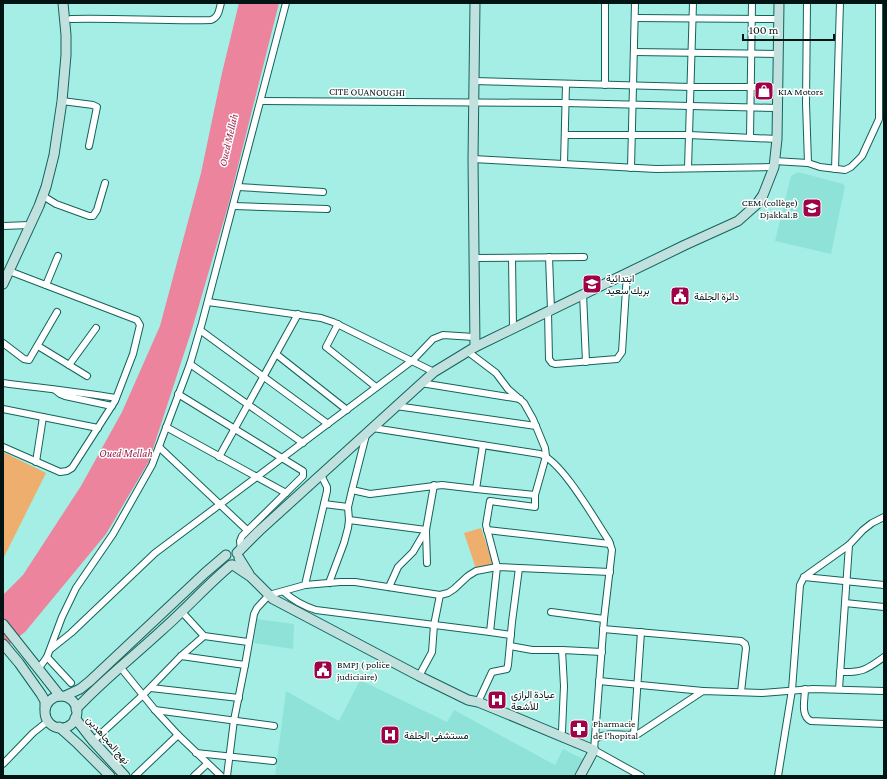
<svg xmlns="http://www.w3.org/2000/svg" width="887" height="779" viewBox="0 0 887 779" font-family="'Crimson Pro',Vazirmatn,serif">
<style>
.built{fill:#8fe2d8}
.green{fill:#eeaf6e}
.water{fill:#eb849c}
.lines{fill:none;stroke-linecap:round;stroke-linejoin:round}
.street-casing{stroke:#13635c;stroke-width:8}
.secondary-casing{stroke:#13635c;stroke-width:11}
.street{stroke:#fff;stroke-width:6}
.secondary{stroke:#c1e1de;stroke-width:9}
.labels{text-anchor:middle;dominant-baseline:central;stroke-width:3;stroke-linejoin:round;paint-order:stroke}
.poi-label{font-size:10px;fill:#001513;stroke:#fff;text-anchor:start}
.street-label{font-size:10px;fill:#001513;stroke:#fff}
.water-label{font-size:11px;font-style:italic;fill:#99204a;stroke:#fff}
</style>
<rect width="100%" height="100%" fill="#a5eee5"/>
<g class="built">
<path d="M798,172L843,184L845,186L831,254L775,241L791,176Z"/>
<path d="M257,619L294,624L293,649L254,643Z"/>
<path d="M360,680L447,722L454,710L555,765L563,749L583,759L574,776H275L286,691L339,721Z"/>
</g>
<g class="green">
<path d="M3,452L46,473L3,559Z"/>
<path d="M481,528L493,564L476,569L464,533Z"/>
</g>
<path class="water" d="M239,3H279L228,206L192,329L149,461L106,534L25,632L3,649V595L23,575L81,486L122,412L160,326L201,173L222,73Z"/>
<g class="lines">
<g class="street-casing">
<g id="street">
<path d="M807,3L806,103L808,163"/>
<path d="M635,18L779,19"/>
<path d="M71,19C118,18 164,21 211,20C219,17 219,10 221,3"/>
<path d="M634,52L779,54"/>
<path d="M474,81L691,87H778"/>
<path d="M605,85V3"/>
<path d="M62,101L93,105L97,107L89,146"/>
<path d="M261,101L565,103L778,108"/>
<path d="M565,135H689L777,139"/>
<path d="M750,137L752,3"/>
<path d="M473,159L656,169L774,167"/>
<path d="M774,161L808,163L820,167L845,170L851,167L862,156L879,119V3"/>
<path d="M564,164L566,84"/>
<path d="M631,168L635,3"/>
<path d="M688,168L693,3"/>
<path d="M835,169L840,3"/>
<path d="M238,187L323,192"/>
<path d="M43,196L56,204L89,216H93L97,210L105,183"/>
<path d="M234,206L327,209"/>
<path d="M3,226L30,225"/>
<path d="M549,257L551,310"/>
<path d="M474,258L584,257"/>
<path d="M512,258L513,328"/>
<path d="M46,285L58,256"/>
<path d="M583,294L586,362"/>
<path d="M208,302L321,318L333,322L434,372"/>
<path d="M548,312L549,359L552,363L555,364L617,359L622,352L627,273"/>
<path d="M338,324L326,347L376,387"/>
<path d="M200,330L328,424"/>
<path d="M3,343L24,359L29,360L57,312"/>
<path d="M38,346L87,376"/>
<path d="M467,351L496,373L508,389L524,403L533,419L545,448L546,456L535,495"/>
<path d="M276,354L347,410"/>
<path d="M190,364L303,443"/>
<path d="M69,365L96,328"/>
<path d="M3,383C41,388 78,392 116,398"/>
<path d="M421,383L520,399"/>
<path d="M55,390L60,394L65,396L112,406"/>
<path d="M178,394L303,471V476L242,536L240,541L241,550"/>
<path d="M396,406L536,426"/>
<path d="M3,409L98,428"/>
<path d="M166,427L286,493"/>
<path d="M373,428L540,454C562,461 595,520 609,541L612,550L604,619L594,750L641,776"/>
<path d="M366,435L352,490L370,494L442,485L476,489"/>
<path d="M3,447L60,472L67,471L72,468L115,401L133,354L140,325L137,320L9,271"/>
<path d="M159,447L247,530"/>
<path d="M219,457L298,314"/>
<path d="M36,462L43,417"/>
<path d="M324,504L348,507"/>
<path d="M349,520L426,530L434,485"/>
<path d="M487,530L610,544"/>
<path d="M426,532L427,563"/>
<path d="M804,577L884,585"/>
<path d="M329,583L344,543L348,528L349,520L348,507L352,490"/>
<path d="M305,585L327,491V487L321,475"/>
<path d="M389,587L398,567L413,552L426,530"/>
<path d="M284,592C294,601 303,606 316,610L490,632L497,567L486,525L490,501L535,507V495L476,489L483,445"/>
<path d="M845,603L884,607"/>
<path d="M182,612L204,636L248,642"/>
<path d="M551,612L604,619"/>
<path d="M603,629L741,641L745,644L746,648L741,692"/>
<path d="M490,632L511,635"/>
<path d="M510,646L532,650H562L564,686L562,731L559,736"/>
<path d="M51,649L71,633L155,553L413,360L433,339L443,335L474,337"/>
<path d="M562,650L602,652"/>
<path d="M181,656L245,665L234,720L227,776"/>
<path d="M47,657L71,683"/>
<path d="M245,665L254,614L257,608L269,595L305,585L340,582H355L440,595L448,593L454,589L468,576L476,571L497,567L610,572"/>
<path d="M39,668L47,657L62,617L76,588L113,534L152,465L190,364L202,323L286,3"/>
<path d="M121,668L155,710L178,735L221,776"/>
<path d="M840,672C863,673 867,669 884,657"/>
<path d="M419,676L432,652L434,625L440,595"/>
<path d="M599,681L703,691"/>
<path d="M151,688L239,698"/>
<path d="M805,689C805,699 800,716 811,721L884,724"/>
<path d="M839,689L849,545"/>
<path d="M478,702L492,672L507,669L508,665L512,622L519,568"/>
<path d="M155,710L274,726"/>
<path d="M634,734L641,632"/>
<path d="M595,739C610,730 622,737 638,734L703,691L762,693L813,689L884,691"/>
<path d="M93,741L143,695L181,656L204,636"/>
<path d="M196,753L273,761"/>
<path d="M3,764L33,733L48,721"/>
<path d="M135,776L178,735"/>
<path d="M194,776L207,764"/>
<path d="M778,776L792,690L800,585L804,577L849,545L863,530L872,523L884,517"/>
</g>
</g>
<g class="secondary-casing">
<g id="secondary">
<path d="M475,3L473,159L475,347"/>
<path d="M3,284L39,206L46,187L54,155L62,101L66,55V35L63,3"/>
<path d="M237,553L259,531L434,372L475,347L685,245L738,221L756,205L763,195L774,167L777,139L779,3"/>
<path d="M239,558L249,574"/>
<path d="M233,565L251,577L273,599L419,676L468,700L478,702L505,713L594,750L580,776"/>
<path d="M3,624L60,696"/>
<path d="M3,644L19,663L41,694L45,701V709"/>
<path d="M65,696L80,689L90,681L205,573L226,555"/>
<circle cx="61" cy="712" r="16"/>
<path d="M76,709C103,680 134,656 162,630C186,609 207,585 231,565"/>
<path d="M75,718L93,741L125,776"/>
<path d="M59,727L78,744L110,776"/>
</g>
</g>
<use href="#street" class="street"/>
<use href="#secondary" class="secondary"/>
</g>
<defs>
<g id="shop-square" transform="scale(1)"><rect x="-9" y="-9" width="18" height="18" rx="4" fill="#9f0347" stroke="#fff"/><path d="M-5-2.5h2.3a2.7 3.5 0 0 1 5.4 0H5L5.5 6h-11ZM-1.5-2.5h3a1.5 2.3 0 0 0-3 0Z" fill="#fff"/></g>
<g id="school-square" transform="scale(1)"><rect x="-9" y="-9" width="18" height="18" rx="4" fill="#9f0347" stroke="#fff"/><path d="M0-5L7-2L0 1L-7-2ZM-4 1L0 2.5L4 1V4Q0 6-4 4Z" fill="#fff"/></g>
<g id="civic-square" transform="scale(1)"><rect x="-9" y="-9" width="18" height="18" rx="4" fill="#9f0347" stroke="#fff"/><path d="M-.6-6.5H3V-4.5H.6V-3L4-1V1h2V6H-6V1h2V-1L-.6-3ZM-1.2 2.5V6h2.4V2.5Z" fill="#fff"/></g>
<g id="hospital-square" transform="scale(1)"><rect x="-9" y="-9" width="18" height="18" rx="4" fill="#9f0347" stroke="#fff"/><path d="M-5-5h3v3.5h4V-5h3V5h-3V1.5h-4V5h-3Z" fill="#fff"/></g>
<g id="pharmacy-square" transform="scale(1)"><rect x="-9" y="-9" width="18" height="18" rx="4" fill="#9f0347" stroke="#fff"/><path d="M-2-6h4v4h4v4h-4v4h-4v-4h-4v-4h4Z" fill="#fff"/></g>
</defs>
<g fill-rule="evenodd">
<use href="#shop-square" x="764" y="91"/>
<use href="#school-square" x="812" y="208"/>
<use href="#school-square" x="592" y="284"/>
<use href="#civic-square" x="680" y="296"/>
<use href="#civic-square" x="323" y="670"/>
<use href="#hospital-square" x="497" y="700"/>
<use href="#pharmacy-square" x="579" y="729"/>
<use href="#hospital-square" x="390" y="735"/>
</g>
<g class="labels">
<g class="poi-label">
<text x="778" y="91">KIA Motors</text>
<text x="798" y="202" text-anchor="end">CEM (collège)<tspan x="798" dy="12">Djakkal.B</tspan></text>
<text x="606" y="278">ابتدائية<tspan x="606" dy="12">بريك سعيد</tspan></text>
<text x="694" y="296">دائرة الجلفة</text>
<text x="337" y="664">BMPJ ( police<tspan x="337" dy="12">judiciaire)</tspan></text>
<text x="511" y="694">عيادة الرازي<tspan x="511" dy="12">للأشعة</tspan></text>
<text x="593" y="723">Pharmacie<tspan x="593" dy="12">de l'hopital</tspan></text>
<text x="404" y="735">مستشفى الجلفة</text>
</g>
<g class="street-label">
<text transform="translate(367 92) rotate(1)">CITE OUANOUGHI</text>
<text transform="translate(108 740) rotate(49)">نهج المجاهدين</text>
</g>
<g class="water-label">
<text transform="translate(228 140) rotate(-77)">Oued Mellah</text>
<text x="126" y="453">Oued Mellah</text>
</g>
</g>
<rect width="887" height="779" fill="none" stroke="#001513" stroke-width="8"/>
<path d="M743 34v6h91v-6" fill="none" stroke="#001513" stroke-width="2"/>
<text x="749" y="34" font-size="12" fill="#001513" stroke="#ffffff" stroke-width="3" paint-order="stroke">100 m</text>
</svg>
